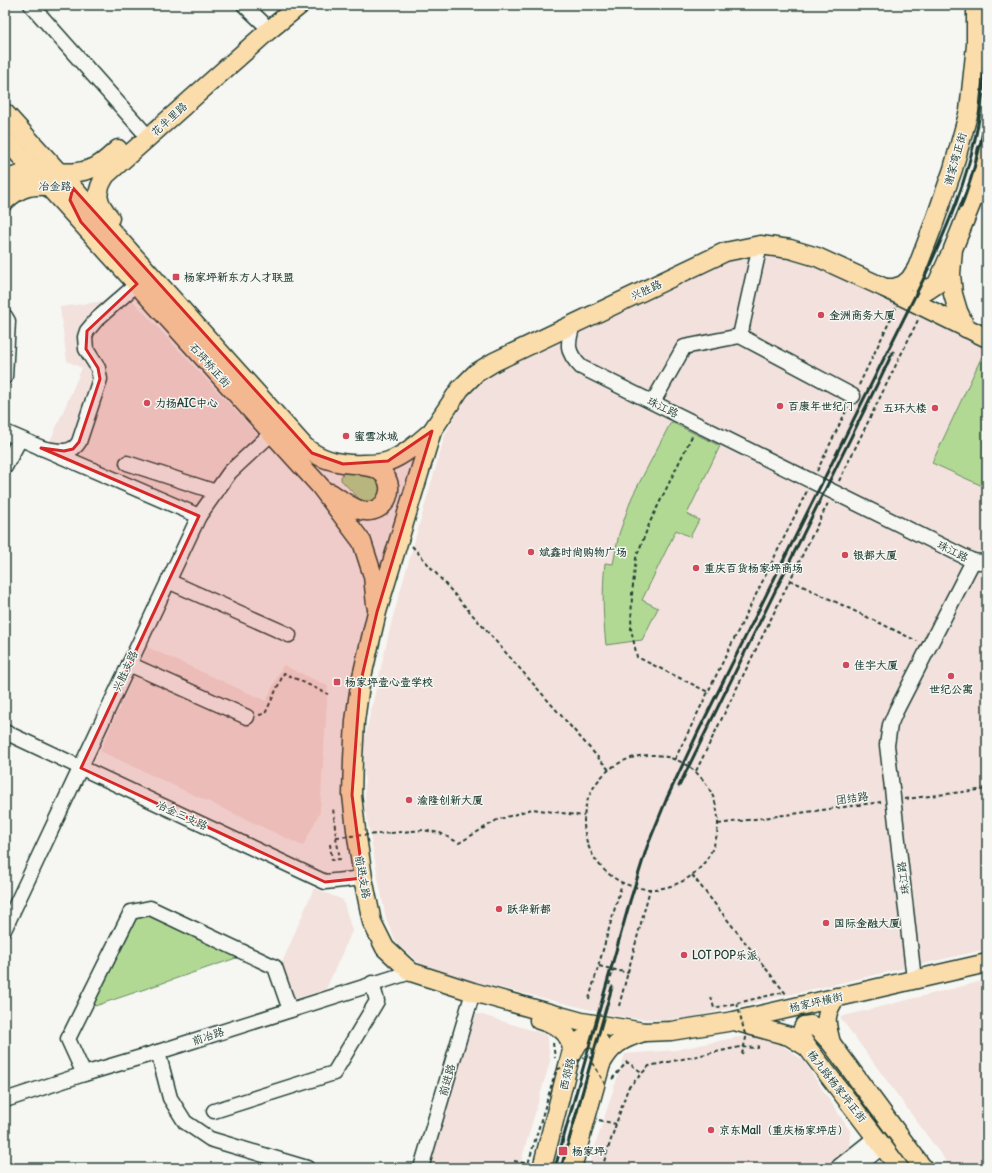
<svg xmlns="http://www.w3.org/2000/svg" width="992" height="1173" viewBox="0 0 992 1173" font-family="Delius,'LXGW WenKai TC',sans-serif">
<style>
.built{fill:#f2e1dc}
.green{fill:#b2d994;stroke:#688b64}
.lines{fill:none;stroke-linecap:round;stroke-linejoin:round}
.minor-casing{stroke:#1f3d34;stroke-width:17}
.major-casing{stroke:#1f3d34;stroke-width:21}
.path{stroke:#1f3d34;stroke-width:2;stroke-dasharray:4 3;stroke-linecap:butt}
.minor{stroke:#f6f6f2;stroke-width:14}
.major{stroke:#fbddab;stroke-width:18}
.rail{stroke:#1f3d34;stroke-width:3}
.path-bridge{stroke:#1f3d34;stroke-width:2;stroke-dasharray:4 3;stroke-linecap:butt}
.marked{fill:#d62828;fill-opacity:0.2;stroke:#d62828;stroke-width:3;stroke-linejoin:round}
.poi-dot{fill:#d1495b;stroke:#f6f6f2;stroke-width:1.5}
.labels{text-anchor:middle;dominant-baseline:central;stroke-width:3;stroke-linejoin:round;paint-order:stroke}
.street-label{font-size:11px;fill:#1f3d34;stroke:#f6f6f2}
.poi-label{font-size:11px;font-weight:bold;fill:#1f3d34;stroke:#f6f6f2;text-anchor:start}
</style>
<rect width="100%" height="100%" fill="#f6f6f2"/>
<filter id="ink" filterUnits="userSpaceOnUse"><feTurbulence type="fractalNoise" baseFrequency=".025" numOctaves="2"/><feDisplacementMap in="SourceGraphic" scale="8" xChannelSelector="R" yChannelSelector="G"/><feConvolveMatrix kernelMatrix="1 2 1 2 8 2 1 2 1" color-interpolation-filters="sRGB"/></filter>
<g filter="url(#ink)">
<g class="built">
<path d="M762,252L789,254L816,265L987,350V949L692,1017L663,1020L631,1018L612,1015L428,970L397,944L386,919L365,808L364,741L392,620L445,435L466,396L480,382L499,369L727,260Z"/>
<path d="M120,287L259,436L198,509L49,444L82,368L67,361L60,307L104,301Z"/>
<path d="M147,647L266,701L283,665L328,686L320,812L303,846L100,751Z"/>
<path d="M314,888L343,900L352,931L326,989L294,999L282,963Z"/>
<path d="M987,980V1168H951L840,1017Z"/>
<path d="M479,1014L547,1035L550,1061L519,1168H425L471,1017Z"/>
<path d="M753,1034L767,1035L803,1060L850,1131L849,1150L825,1168H588L625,1054L676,1050Z"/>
</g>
<g class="green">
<path d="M983,354L987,356V488L932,463Z"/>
<path d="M671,422L720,446L687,514L699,520L690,537L676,530L642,600L658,608L642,640L606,645C603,617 602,591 605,563L613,564L619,534L632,497Z"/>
<path d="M344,472L372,473L384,486L373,504L361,501L341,480V477Z"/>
<path d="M149,913L242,956L95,1006L92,1000L134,916Z"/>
</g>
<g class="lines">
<g class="minor-casing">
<g id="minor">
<path d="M31,5L142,130"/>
<path d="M244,5L262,22"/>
<path d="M5,316L8,321L5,377"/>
<path d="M573,325C567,344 566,352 581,367L973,561L896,711L890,725L887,745L914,979"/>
<path d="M740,336L760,245"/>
<path d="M653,402L684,347L740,336L853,396"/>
<path d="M5,432L199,516"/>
<path d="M41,448C54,450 71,456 79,442L100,379L98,368L86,349L85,337L87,331L97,319L137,284"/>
<path d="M127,463L216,492"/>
<path d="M5,467L20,439"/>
<path d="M973,561L980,562L987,561"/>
<path d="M168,581L289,635"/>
<path d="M129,664L247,717"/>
<path d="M5,732L325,882L363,878"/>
<path d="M5,928L199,516L230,472L272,433"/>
<path d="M158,1052L170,1098L185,1122L210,1139L307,1168"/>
<path d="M84,1074L68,1039L131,912L150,908L275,967L290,1010"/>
<path d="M5,1100L84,1074L158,1052L411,972"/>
<path d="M214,1111L334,1073L377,1001L372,983"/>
<path d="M421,1168L473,992"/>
<path d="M837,1168L876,1137"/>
<path d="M856,1168L883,1146"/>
</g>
</g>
<g class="major-casing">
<g id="major">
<path d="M5,113L73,188L304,446C321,461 342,465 364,464C372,464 381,464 389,461C405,455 419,442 432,431"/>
<path d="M5,139L320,486L362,542L373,576L376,605"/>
<path d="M5,180C15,176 24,173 35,172C55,171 74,176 93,168C103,164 111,155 118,149"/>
<path d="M5,201C22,185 34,185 55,186"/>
<path d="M110,218C97,202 94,193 106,175L268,31L300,5"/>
<path d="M917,268L916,283L920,287L928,290L937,284L949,257"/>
<path d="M885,288H894L903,285L910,279L917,268L933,226L953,169L969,111L976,45V5"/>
<path d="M966,328L958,311L953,294L951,274L953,249L982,177L987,150"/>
<path d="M987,338L885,288L817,257L790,249L760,245L725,252L494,362L476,373L460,389L432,431L377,612L360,685L355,721L353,759L352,795L356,830L363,878L372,922L385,948L411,972L473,992L582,1022L644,1032L671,1031L734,1021L987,963"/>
<path d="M331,493C340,499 350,507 360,510C387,518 400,482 378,470C374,467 368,467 363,466"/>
<path d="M836,997C823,1016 826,1022 831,1043L923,1168"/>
<path d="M539,1020C557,1026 569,1029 572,1050L542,1168"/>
<path d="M738,1022L789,1036L807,1047L899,1168"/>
<path d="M807,1047C802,1039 799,1035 804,1026L811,1025L818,1029L831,1043"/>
<path d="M572,1055C577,1044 581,1034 594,1039C598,1040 600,1042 601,1045C603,1051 602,1058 601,1064"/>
<path d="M572,1168L601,1064C612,1044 622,1039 644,1032"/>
</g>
</g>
<g class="path">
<path d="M859,385L896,308"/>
<path d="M692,436L650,522L636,558L632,594L631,629L637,657L708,692"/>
<path d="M817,471L848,407"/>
<path d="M839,481L918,320"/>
<path d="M412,546L609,770"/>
<path d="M790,580L917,641"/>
<path d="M259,715L265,714L284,673L328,694"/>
<circle cx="651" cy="822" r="67"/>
<path d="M675,759L807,491"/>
<path d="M696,771L828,503"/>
<path d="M905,799L987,789"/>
<path d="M718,824L881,802"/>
<path d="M391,833L423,830L440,833L459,843L497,820L532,809L584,816"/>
<path d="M330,844L332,860L340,859L336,837L333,808"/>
<path d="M692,875L786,994"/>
<path d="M599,966L628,973"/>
<path d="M609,985L613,970"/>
<path d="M589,999L622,883"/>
<path d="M737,1003L784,992"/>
<path d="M619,1006L650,889"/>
<path d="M553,1043L555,1058"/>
<path d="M612,1079L627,1062L643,1073"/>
<path d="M599,1120L616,1124"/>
<path d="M514,1161L528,1164"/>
<path d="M602,1168L616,1124L628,1088L649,1066L740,1047L758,1048V1043"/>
</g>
<use href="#minor" class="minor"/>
<use href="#major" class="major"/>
<g class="rail">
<path d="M961,207C973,175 983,140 987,106"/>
<path d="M679,786L893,352"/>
<path d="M555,1168L630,901L647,847L667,798L699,730L923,280C942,239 960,199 971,155C982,116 985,75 987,34"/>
<path d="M561,1168L612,987"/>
</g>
<g class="path-bridge">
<path d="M336,837L391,833"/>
<path d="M711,997L714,1008L737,1003L746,1038L742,1054"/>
<path d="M540,1167L528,1164L556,1070L589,1056L606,1086"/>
</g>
</g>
</g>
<path class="marked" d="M73,188L312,453L343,464L388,461L432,431L377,612L360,685L352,795L363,878L325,882L81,768L199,516L41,448L64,451L73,449L79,442L100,379L98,368L86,349L87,331L137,284L81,222L70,200Z"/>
<g class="poi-dot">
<rect x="172" y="273" width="8" height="8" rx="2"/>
<circle cx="821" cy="315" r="4"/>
<circle cx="147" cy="403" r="4"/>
<circle cx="780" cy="406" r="4"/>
<circle cx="935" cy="408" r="4"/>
<circle cx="346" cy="436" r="4"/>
<circle cx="531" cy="552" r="4"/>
<circle cx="845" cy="555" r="4"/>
<circle cx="696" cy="568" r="4"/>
<circle cx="846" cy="665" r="4"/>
<circle cx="951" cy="676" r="4"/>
<rect x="333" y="678" width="8" height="8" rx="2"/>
<circle cx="409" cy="800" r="4"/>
<circle cx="499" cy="909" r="4"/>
<circle cx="826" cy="923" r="4"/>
<circle cx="684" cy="955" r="4"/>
<circle cx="711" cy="1130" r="4"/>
<rect x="558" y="1146" width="10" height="10" rx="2"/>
</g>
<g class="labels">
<g class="street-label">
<text transform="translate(169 119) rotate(-42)">花半里路</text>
<text transform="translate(955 159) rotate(-74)">谢家湾正街</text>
<text transform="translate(55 186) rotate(1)">冶金路</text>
<text transform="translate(646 290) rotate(-25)">兴胜路</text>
<text transform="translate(210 365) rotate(48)">石坪桥正街</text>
<text transform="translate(663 407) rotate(26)">珠江路</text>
<text transform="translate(953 551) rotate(27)">珠江路</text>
<text transform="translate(125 671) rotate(-65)">兴胜支路</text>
<text transform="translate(852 798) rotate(-8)">团结路</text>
<text transform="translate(182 815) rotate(25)">冶金三支路</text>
<text transform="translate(363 877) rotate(80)">前进支路</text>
<text transform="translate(903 878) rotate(-97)">珠江路</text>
<text transform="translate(816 1002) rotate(-13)">杨家坪横街</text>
<text transform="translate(208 1036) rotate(-18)">前冶路</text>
<text transform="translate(567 1074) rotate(-76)">西郊路</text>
<text transform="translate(447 1080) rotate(-74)">前进路</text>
<text transform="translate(837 1086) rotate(52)">杨九路杨家坪正街</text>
</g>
<g class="poi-label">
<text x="184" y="277">杨家坪新东方人才联盟</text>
<text x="829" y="315">金洲商务大厦</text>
<text x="155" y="403">力扬AIC中心</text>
<text x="788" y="406">百康年世纪门</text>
<text x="927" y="408" text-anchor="end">五环大楼</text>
<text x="354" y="436">蜜雪冰城</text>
<text x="539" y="552">斌鑫时尚购物广场</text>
<text x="853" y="555">银都大厦</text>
<text x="704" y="568">重庆百货杨家坪商场</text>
<text x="854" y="665">佳宇大厦</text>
<text x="345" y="682">杨家坪壹心壹学校</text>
<text x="951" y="689" text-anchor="middle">世纪公寓</text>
<text x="417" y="800">渝隆创新大厦</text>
<text x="507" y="909">跃华新都</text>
<text x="834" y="923">国际金融大厦</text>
<text x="692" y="955">LOT POP乐派</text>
<text x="719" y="1130">京东Mall（重庆杨家坪店）</text>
<text x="572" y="1151">杨家坪</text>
</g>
</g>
<rect width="992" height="1173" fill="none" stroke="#f6f6f2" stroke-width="20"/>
<rect x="10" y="10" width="972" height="1153" fill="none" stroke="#1f3d34" stroke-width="1.5" filter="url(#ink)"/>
</svg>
